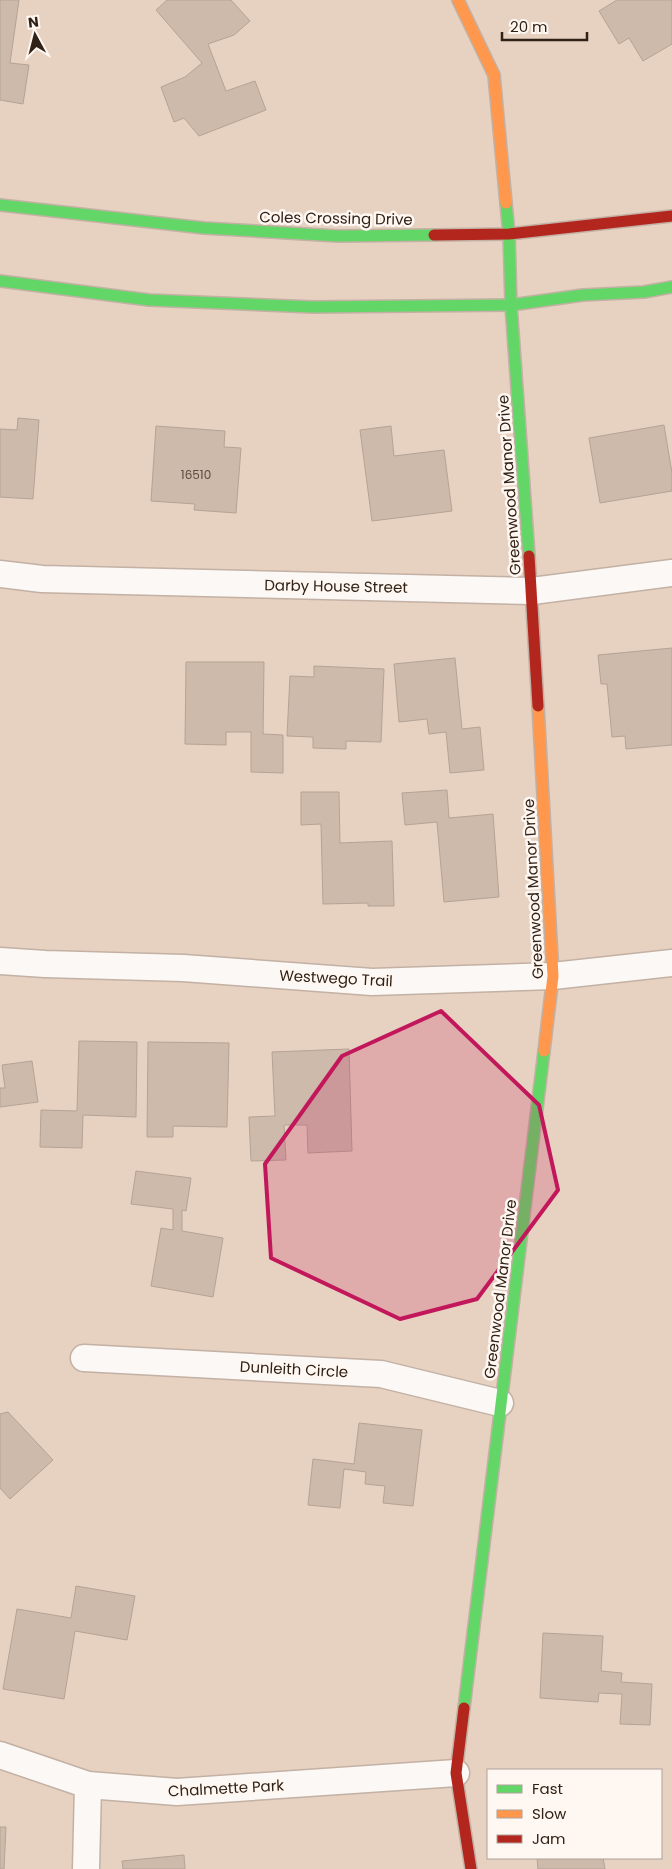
<svg xmlns="http://www.w3.org/2000/svg" width="672" height="1869" viewBox="0 0 672 1869" font-family="Poppins,sans-serif">
<style>
.building{fill:#cebaaa;stroke:#b4a396}
.lines{fill:none;stroke-linecap:round;stroke-linejoin:round}
.street-casing{stroke:#c2b1a4;stroke-width:29}
.fast-casing{stroke:#c2b1a4;stroke-width:14}
.slow-casing{stroke:#c2b1a4;stroke-width:14}
.jam-casing{stroke:#c2b1a4;stroke-width:14}
.street{stroke:#fbf8f6;stroke-width:26}
.fast{stroke:#63d668;stroke-width:11}
.slow{stroke:#ff974d;stroke-width:11}
.jam{stroke:#b3261e;stroke-width:11}
.marked{fill:#c2185b;fill-opacity:0.2;stroke:#c2185b;stroke-width:4;stroke-linejoin:round}
.labels{text-anchor:middle;dominant-baseline:central;stroke-width:5;stroke-linejoin:round;paint-order:stroke}
.number-label{font-size:12px;fill:#5b4a3e}
.street-label{font-size:15px;fill:#312217;stroke:#fff7f1}
</style>
<rect width="100%" height="100%" fill="#e7d1c0"/>
<g class="building">
<path d="M0,0H19L10,63L29,65L23,104L0,100Z"/>
<path d="M167,0H231L250,21L234,35L208,44L226,91L255,81L266,110L199,136L184,118L174,122L161,87L185,77L202,63L156,10Z"/>
<path d="M617,0H672V44L643,61L629,38L619,44L599,11Z"/>
<path d="M18,418L39,420L33,499L0,497V429L17,430Z"/>
<path d="M664,425L672,473V491L600,503L589,438Z"/>
<path d="M156,426L225,431L224,447L241,448L236,513L194,510L195,504L151,501Z"/>
<path d="M391,426L394,456L444,450L452,511L372,521L360,430Z"/>
<path d="M672,648V745L626,749L625,736L612,737L607,684H601L598,655Z"/>
<path d="M455,658L462,729L480,727L484,770L450,773L446,732L429,734L427,719L399,722L394,664Z"/>
<path d="M186,662H264L263,734L283,735V773L251,772V732H226V745L185,744Z"/>
<path d="M314,666L384,669L381,742L346,741V749L313,748V737L287,736L290,676L314,677Z"/>
<path d="M447,790L449,818L493,814L499,897L444,902L437,822L405,825L402,793Z"/>
<path d="M301,792H339L340,843L392,841L394,906H368V903L323,904L321,824L301,825Z"/>
<path d="M79,1041L137,1042L136,1117L83,1115L82,1148L40,1147L41,1110L77,1111Z"/>
<path d="M148,1042L229,1043L227,1127L173,1126V1137H147Z"/>
<path d="M349,1049L352,1151L308,1153L307,1125H284L286,1160L251,1161L249,1117L275,1116L272,1052Z"/>
<path d="M32,1061L38,1102L0,1107V1088H5L2,1065Z"/>
<path d="M136,1171L191,1178L186,1211L182,1210V1231L223,1238L213,1297L151,1286L161,1228L173,1230V1209L131,1204Z"/>
<path d="M8,1412L53,1460L10,1499L0,1488V1414Z"/>
<path d="M359,1423L422,1430L413,1506L383,1503L385,1486L365,1484L366,1472L344,1469L340,1508L308,1505L313,1459L354,1464Z"/>
<path d="M76,1586L135,1596L127,1640L75,1631L64,1699L3,1689L17,1609L71,1618Z"/>
<path d="M543,1633L603,1636L601,1671L622,1673L621,1682L652,1684L650,1725L620,1724L622,1694L599,1693L598,1702L540,1698Z"/>
<path d="M0,1827H6L4,1869H0Z"/>
<path d="M184,1855L185,1869H123L122,1861Z"/>
<path d="M537,1858H603L605,1869H538Z"/>
</g>
<g class="lines">
<g class="street-casing">
<g id="street">
<path d="M0,574L42,579L532,591L672,573"/>
<path d="M0,961L45,964L183,968L372,982L553,976L672,963"/>
<path d="M84,1358L381,1374L500,1403"/>
<path d="M0,1755L88,1785L177,1792L456,1773"/>
<path d="M86,1869L88,1785"/>
</g>
</g>
<g class="fast-casing">
<g id="fast">
<path d="M506,203L509,234L511,305L529,556"/>
<path d="M0,205L204,228L338,236L434,235"/>
<path d="M0,281L149,300L313,307L511,305L583,295L644,292L672,287"/>
<path d="M464,1708L544,1051"/>
</g>
</g>
<g class="slow-casing">
<g id="slow">
<path d="M458,0L494,75L506,203"/>
<path d="M538,706L553,976L544,1051"/>
</g>
</g>
<g class="jam-casing">
<g id="jam">
<path d="M434,235L509,234L672,216"/>
<path d="M529,556L538,706"/>
<path d="M464,1708L456,1773L471,1869"/>
</g>
</g>
<use href="#street" class="street"/>
<use href="#fast" class="fast"/>
<use href="#slow" class="slow"/>
<use href="#jam" class="jam"/>
</g>
<path class="marked" d="M441,1011L539,1105L558,1190L477,1299L400,1319L271,1258L265,1164L342,1056Z"/>
<g class="labels">
<g class="number-label">
<text x="196" y="474">16510</text>
</g>
<g class="street-label">
<text transform="translate(336 218) rotate(1)">Coles Crossing Drive</text>
<text transform="translate(509 485) rotate(-94)">Greenwood Manor Drive</text>
<text transform="translate(336 586) rotate(1)">Darby House Street</text>
<text transform="translate(533 889) rotate(-93)">Greenwood Manor Drive</text>
<text transform="translate(336 978) rotate(3)">Westwego Trail</text>
<text transform="translate(500 1289) rotate(-83)">Greenwood Manor Drive</text>
<text transform="translate(294 1369) rotate(3)">Dunleith Circle</text>
<text transform="translate(226 1788) rotate(-3)">Chalmette Park</text>
</g>
</g>
<rect x="487" y="1769" width="175" height="90" fill="#fff7f1" stroke="#ada29a"/>
<rect x="497" y="1785" width="25" height="8" fill="#63d668" stroke="#ada29a"/>
<text x="532" y="1794" font-size="15" fill="#312217">Fast</text>
<rect x="497" y="1810" width="25" height="8" fill="#ff974d" stroke="#ada29a"/>
<text x="532" y="1819" font-size="15" fill="#312217">Slow</text>
<rect x="497" y="1835" width="25" height="8" fill="#b3261e" stroke="#ada29a"/>
<text x="532" y="1844" font-size="15" fill="#312217">Jam</text>
<g transform="translate(35 35) rotate(353)" stroke="#fff7f1" stroke-width="4" paint-order="stroke">
<path d="M0-4L9 19L0 12L-9 19Z" fill="#312217"/>
<text y="-8" font-size="14" font-weight="bold" text-anchor="middle" fill="#312217">N</text>
</g>
<path d="M502 32v8h85v-8" fill="none" stroke="#312217" stroke-width="2.5"/>
<text x="510" y="32" font-size="15" fill="#312217" stroke="#fff7f1" stroke-width="4" paint-order="stroke">20 m</text>
</svg>
